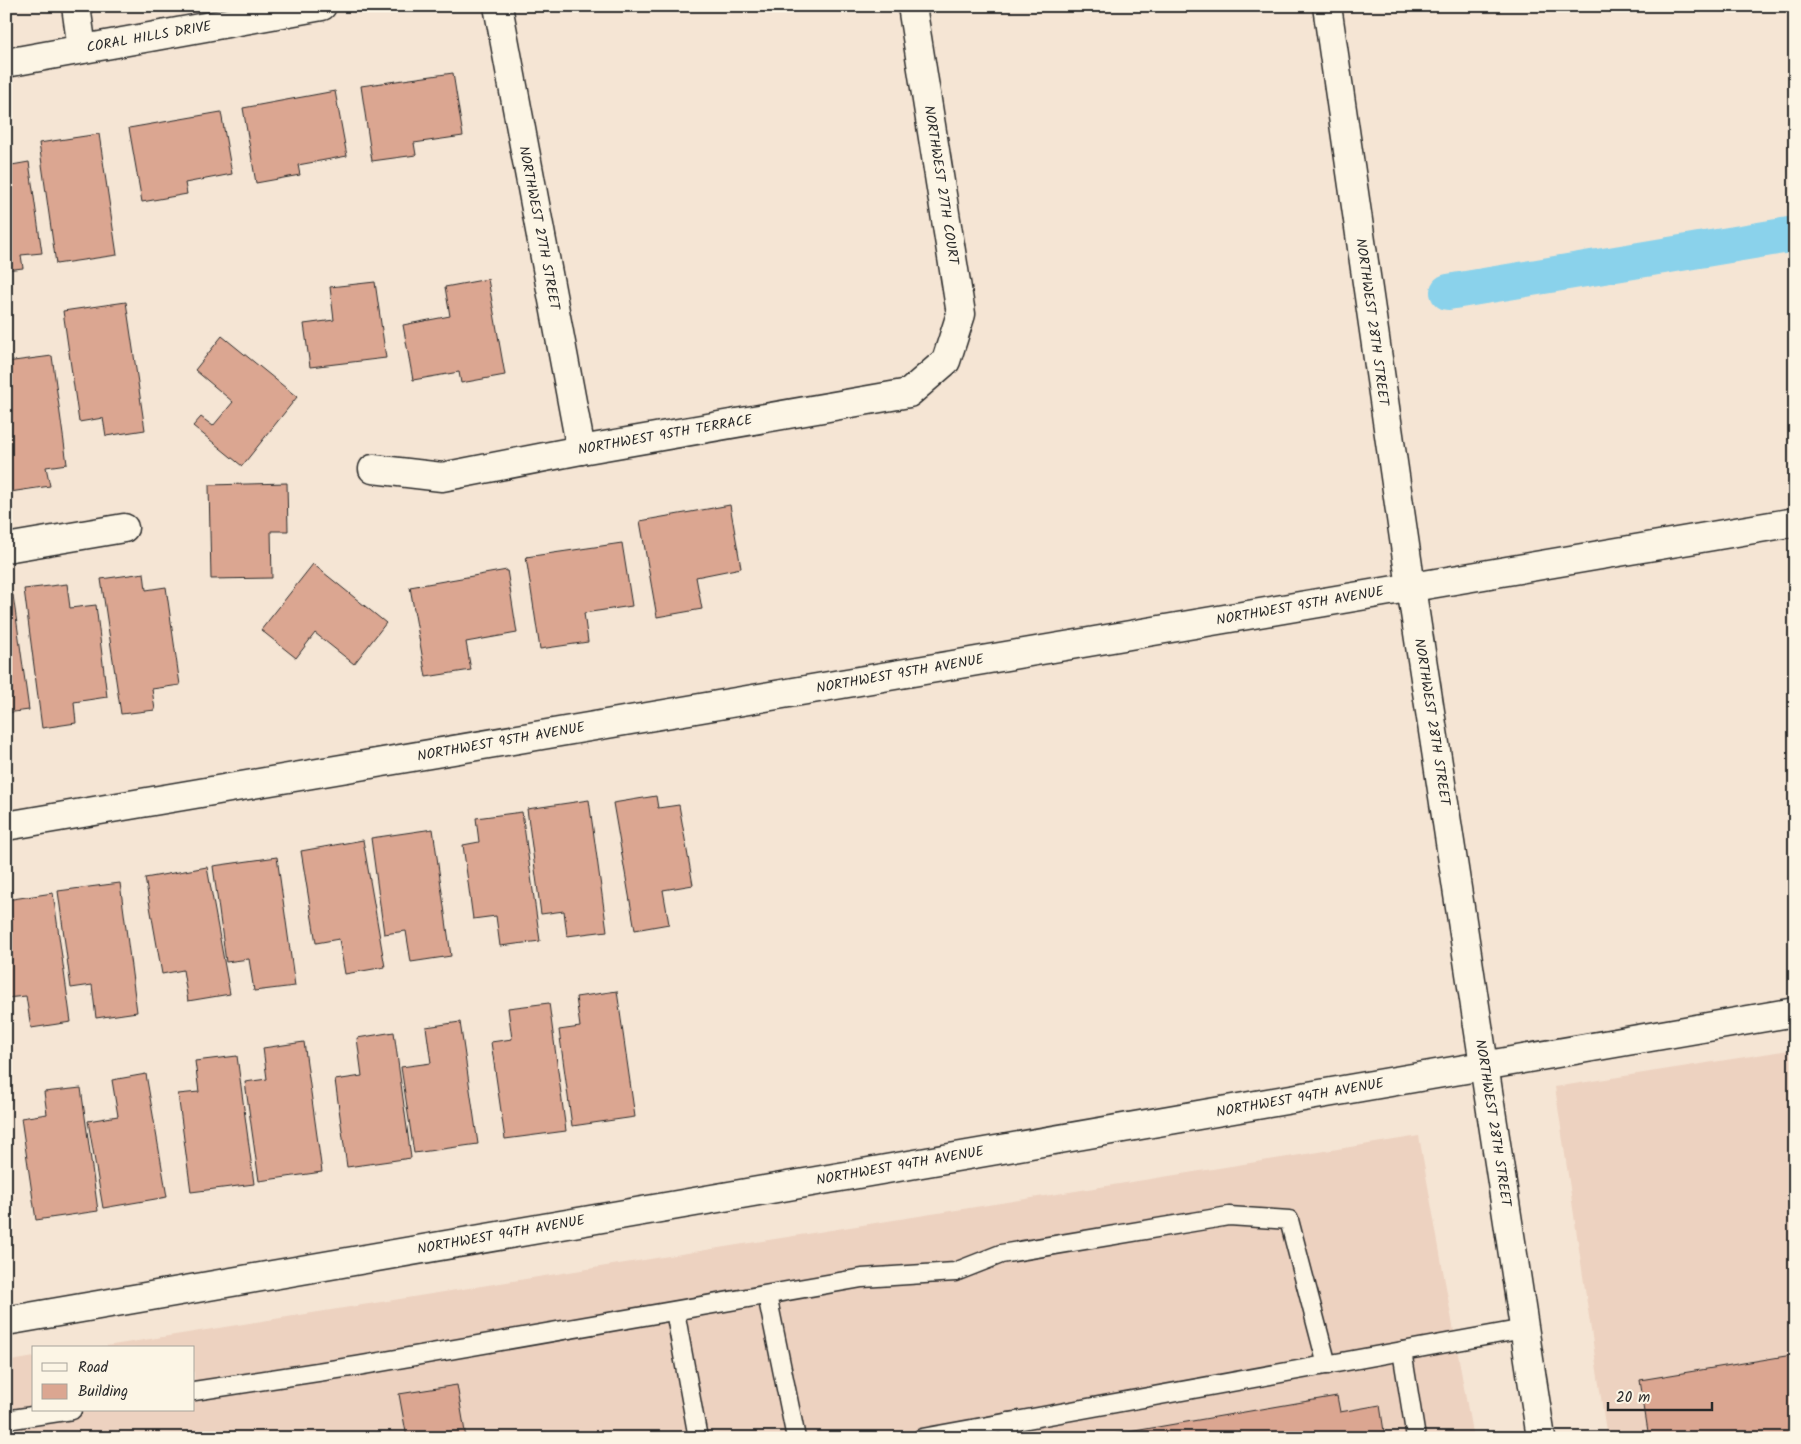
<svg xmlns="http://www.w3.org/2000/svg" width="1801" height="1444" viewBox="0 0 1801 1444" font-family="Kalam,sans-serif">
<style>
.built{fill:#edd2c0}
.lines{fill:none;stroke-linecap:round;stroke-linejoin:round}
.canal{stroke:#8ad2eb;stroke-width:36}
.building{fill:#dba691;stroke:#2b2b2b}
.lane-casing{stroke:#2b2b2b;stroke-width:21}
.street-casing{stroke:#2b2b2b;stroke-width:31}
.lane{stroke:#fcf5e5;stroke-width:18}
.street{stroke:#fcf5e5;stroke-width:28}
.labels{text-anchor:middle;dominant-baseline:central;stroke-width:4;stroke-linejoin:round;paint-order:stroke}
.street-label{font-size:14px;fill:#2b2b2b;stroke:#fcf5e5}
</style>
<rect width="100%" height="100%" fill="#f5e5d4"/>
<filter id="ink" filterUnits="userSpaceOnUse"><feTurbulence type="fractalNoise" baseFrequency=".02" numOctaves="2"/><feDisplacementMap in="SourceGraphic" scale="10" xChannelSelector="R" yChannelSelector="G"/><feConvolveMatrix kernelMatrix="1 2 1 2 8 2 1 2 1" color-interpolation-filters="sRGB"/></filter>
<g filter="url(#ink)">
<g class="built">
<path d="M1795,1049V1438H1607L1555,1087Z"/>
<path d="M1419,1136L1473,1438H6V1362L34,1357V1410H194V1348H94Z"/>
</g>
<g class="lines">
<path class="canal" d="M1448,292L1795,234"/>
</g>
<g class="building">
<path d="M453,73L463,136L414,143L416,155L372,161L361,86Z"/>
<path d="M335,91L347,156L298,165L300,175L256,183L243,108Z"/>
<path d="M221,112L232,174L185,183L187,194L142,202L129,128Z"/>
<path d="M99,134L117,255L56,264L39,143Z"/>
<path d="M29,162L42,253L21,255L23,268L6,270V166Z"/>
<path d="M488,279L505,375L461,383L459,372L413,380L403,325L450,316L445,287Z"/>
<path d="M375,282L386,358L310,367L304,324L334,320L330,287Z"/>
<path d="M126,302L145,430L106,436L103,418L79,422L63,311Z"/>
<path d="M222,336L297,397L242,466L193,426L201,417L213,426L233,402L195,370Z"/>
<path d="M52,356L67,464L46,467L50,486L10,492L6,468V362Z"/>
<path d="M287,483L288,531H271L272,578L211,579L209,485Z"/>
<path d="M730,505L741,568L696,577L702,609L657,617L640,521Z"/>
<path d="M622,543L632,606L584,613L588,642L540,649L526,557Z"/>
<path d="M313,564L386,623L354,664L315,633L296,658L261,630Z"/>
<path d="M507,570L517,633L466,642L471,670L426,677L410,587Z"/>
<path d="M144,573L146,590L166,587L180,685L152,689L155,710L121,714L101,579Z"/>
<path d="M67,584L70,608L96,605L107,697L74,702L76,723L42,728L24,589Z"/>
<path d="M13,595L29,710L6,713V596Z"/>
<path d="M656,796L658,808L679,805L693,885L663,890L669,924L635,930L613,803Z"/>
<path d="M589,800L607,931L567,936L564,911L541,914L527,809Z"/>
<path d="M522,812L540,941L500,946L496,916L473,919L463,845L479,842L476,818Z"/>
<path d="M433,829L451,956L411,962L406,931L384,934L371,838Z"/>
<path d="M363,840L385,967L345,974L339,939L316,943L301,851Z"/>
<path d="M277,857L295,986L254,991L249,959L226,962L213,866Z"/>
<path d="M207,867L230,994L188,1001L183,970L162,974L145,878Z"/>
<path d="M120,883L137,1012L96,1018L92,985L71,988L58,891Z"/>
<path d="M53,893L71,1022L31,1028L26,996L6,998V900Z"/>
<path d="M617,991L635,1117L572,1126L559,1030L580,1027L576,997Z"/>
<path d="M549,1003L566,1131L505,1139L491,1042L512,1039L508,1008Z"/>
<path d="M460,1022L478,1144L414,1153L401,1067L431,1063L426,1027Z"/>
<path d="M394,1032L411,1158L347,1167L335,1080L362,1076L357,1038Z"/>
<path d="M304,1042L322,1172L259,1181L245,1082L267,1079L263,1048Z"/>
<path d="M237,1056L254,1184L191,1192L178,1094L199,1092L195,1061Z"/>
<path d="M146,1074L167,1197L103,1208L88,1121L118,1116L112,1080Z"/>
<path d="M81,1088L98,1211L36,1220L21,1118L47,1114L44,1092Z"/>
<path d="M6,1193L12,1223L6,1224Z"/>
<path d="M1791,1344H1795V1438H1649L1640,1380L1792,1355Z"/>
<path d="M457,1385L466,1438H407L399,1394Z"/>
<path d="M1337,1396L1340,1412L1380,1405L1385,1438H1094Z"/>
</g>
<g class="lines">
<g class="lane-casing">
<g id="lane">
<path d="M767,1295L796,1438"/>
<path d="M675,1311L698,1438"/>
<path d="M1402,1351L1416,1438"/>
<path d="M194,1391L357,1366L862,1278L955,1272L1001,1254L1229,1216L1289,1220L1327,1365"/>
<path d="M6,1420L72,1410"/>
<path d="M1008,1422L1010,1438"/>
<path d="M922,1438L1524,1329"/>
</g>
</g>
<g class="street-casing">
<g id="street">
<path d="M76,6L82,49"/>
<path d="M498,6L581,450"/>
<path d="M1327,6L1411,587L1541,1438"/>
<path d="M6,63L322,6"/>
<path d="M373,469L442,477L581,450L909,393L946,361L961,314L912,6"/>
<path d="M6,548L124,528"/>
<path d="M6,826L1795,522"/>
<path d="M6,1321L1795,1012"/>
</g>
</g>
<use href="#lane" class="lane"/>
<use href="#street" class="street"/>
</g>
</g>
<g class="labels">
<g class="street-label">
<text transform="translate(149 37) rotate(-10)">CORAL HILLS DRIVE</text>
<text transform="translate(941 185) rotate(81)">NORTHWEST 27TH COURT</text>
<text transform="translate(539 228) rotate(79)">NORTHWEST 27TH STREET</text>
<text transform="translate(1372 322) rotate(82)">NORTHWEST 28TH STREET</text>
<text transform="translate(665 435) rotate(-10)">NORTHWEST 95TH TERRACE</text>
<text transform="translate(1300 606) rotate(-10)">NORTHWEST 95TH AVENUE</text>
<text transform="translate(900 674) rotate(-10)">NORTHWEST 95TH AVENUE</text>
<text transform="translate(1432 722) rotate(81)">NORTHWEST 28TH STREET</text>
<text transform="translate(501 742) rotate(-10)">NORTHWEST 95TH AVENUE</text>
<text transform="translate(1300 1098) rotate(-10)">NORTHWEST 94TH AVENUE</text>
<text transform="translate(1493 1123) rotate(81)">NORTHWEST 28TH STREET</text>
<text transform="translate(900 1166) rotate(-10)">NORTHWEST 94TH AVENUE</text>
<text transform="translate(501 1235) rotate(-10)">NORTHWEST 94TH AVENUE</text>
</g>
</g>
<rect width="1801" height="1444" fill="none" stroke="#fcf5e5" stroke-width="25"/>
<rect x="12" y="12" width="1776" height="1419" fill="none" stroke="#2b2b2b" stroke-width="2" filter="url(#ink)"/>
<rect x="32" y="1346" width="162" height="65" fill="#fcf5e5" stroke="#a8a49b"/>
<rect x="42" y="1363" width="25" height="8" fill="#fcf5e5" stroke="#a8a49b"/>
<text x="78" y="1372" font-size="15" fill="#2b2b2b">Road</text>
<rect x="42" y="1384" width="25" height="15" fill="#dba691" stroke="#a8a49b"/>
<text x="78" y="1396" font-size="15" fill="#2b2b2b">Building</text>
<path d="M1608 1402v8h104v-8" fill="none" stroke="#2b2b2b" stroke-width="2.5"/>
<text x="1616" y="1402" font-size="15" fill="#2b2b2b" stroke="#fcf5e5" stroke-width="4" paint-order="stroke">20 m</text>
</svg>
